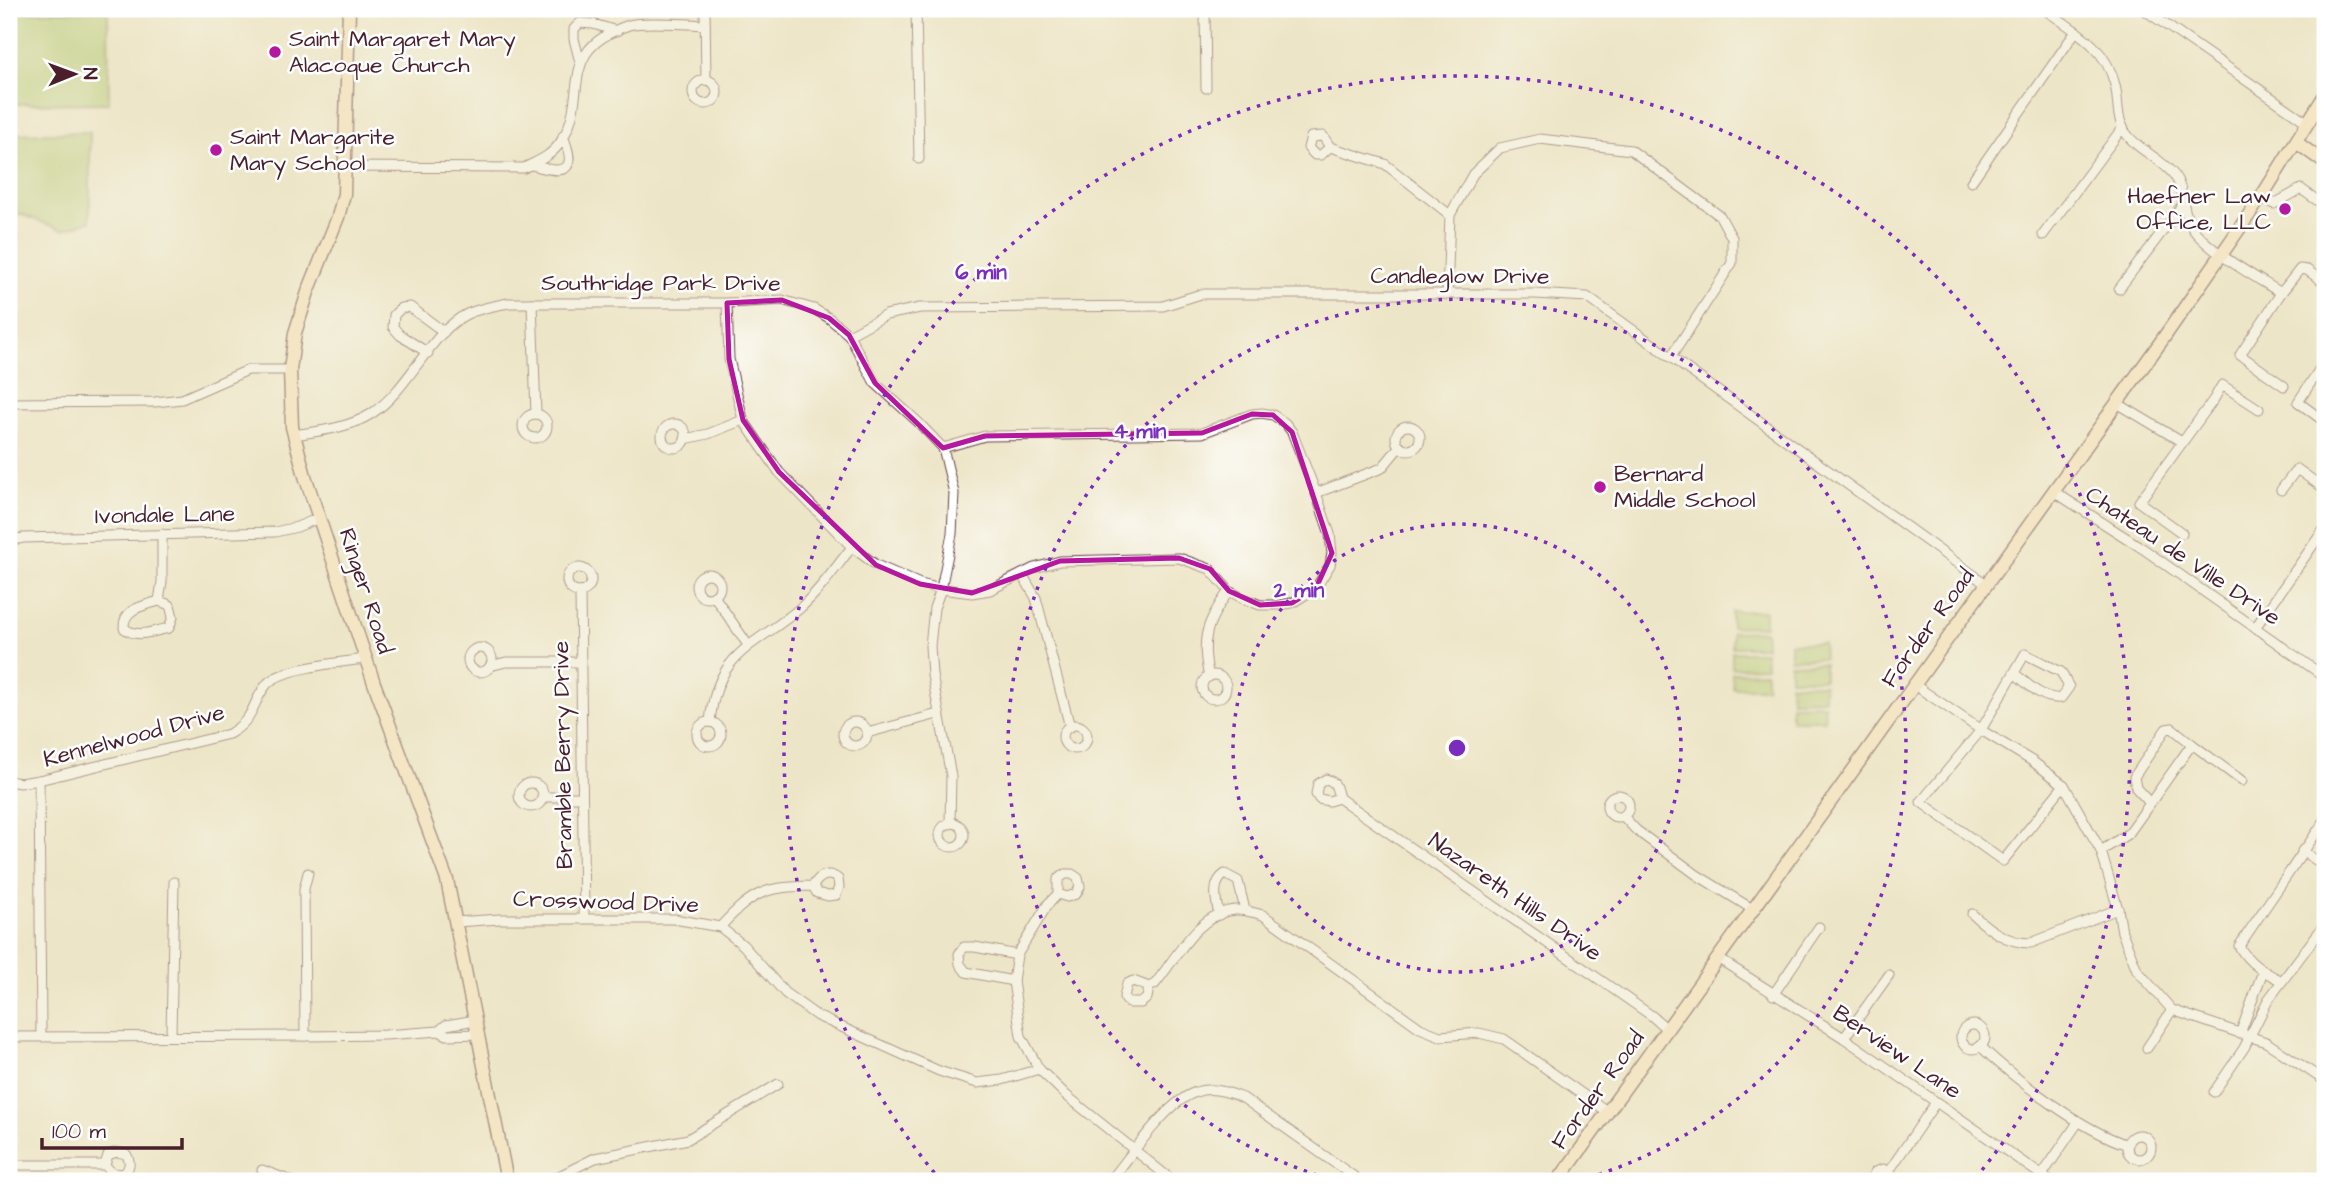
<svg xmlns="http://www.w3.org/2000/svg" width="2334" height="1190" viewBox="0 0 2334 1190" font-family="'Architects Daughter',sans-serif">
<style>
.green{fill:#aec76d;stroke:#7c734c;stroke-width:2}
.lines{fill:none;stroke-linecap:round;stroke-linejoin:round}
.street-casing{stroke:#623d42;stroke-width:11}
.secondary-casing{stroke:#623d42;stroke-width:15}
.street{stroke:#fff;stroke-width:9}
.secondary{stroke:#fce6c4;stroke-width:12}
.marked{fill:none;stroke:#b5179e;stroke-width:5;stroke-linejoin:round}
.ring{fill:none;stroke:#7b2cbf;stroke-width:3.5;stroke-dasharray:3.5 7}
.poi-dot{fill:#b5179e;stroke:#fff;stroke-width:2.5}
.labels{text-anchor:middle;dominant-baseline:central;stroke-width:5;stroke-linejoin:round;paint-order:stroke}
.poi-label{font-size:23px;fill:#4a1f2b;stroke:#fff;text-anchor:start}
.street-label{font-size:23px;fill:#4a1f2b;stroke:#fff}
.centre{fill:#7b2cbf;stroke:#fff;stroke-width:3.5}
.ring-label{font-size:21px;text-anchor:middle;font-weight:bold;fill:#7b2cbf;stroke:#fff;stroke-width:5;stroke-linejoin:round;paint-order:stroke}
</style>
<rect width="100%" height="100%" fill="#fff"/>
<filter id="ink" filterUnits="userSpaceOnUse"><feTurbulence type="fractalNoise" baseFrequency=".0143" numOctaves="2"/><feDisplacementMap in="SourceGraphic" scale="14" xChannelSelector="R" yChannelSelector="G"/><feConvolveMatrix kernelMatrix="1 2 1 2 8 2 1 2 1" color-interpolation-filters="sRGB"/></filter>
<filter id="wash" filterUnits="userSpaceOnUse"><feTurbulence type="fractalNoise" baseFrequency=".00686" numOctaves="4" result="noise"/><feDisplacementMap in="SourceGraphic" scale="28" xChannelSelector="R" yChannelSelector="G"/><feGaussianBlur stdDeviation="1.57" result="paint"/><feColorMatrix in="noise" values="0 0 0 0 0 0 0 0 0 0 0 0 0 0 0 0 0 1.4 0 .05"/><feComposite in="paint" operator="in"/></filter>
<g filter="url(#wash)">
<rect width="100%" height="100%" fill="#ede5c7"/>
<g class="green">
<path d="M108,11L109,103L9,104V12Z"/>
<path d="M90,132V221L63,230L9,210V134Z"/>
<path d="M1731,611H1765V626L1731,627Z"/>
<path d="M1765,631L1766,647H1732V632Z"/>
<path d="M1790,643H1823L1824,658L1790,659Z"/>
<path d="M1732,652H1765L1766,667L1732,668Z"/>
<path d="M1824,663V679H1790V664Z"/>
<path d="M1766,672V688H1733L1732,673Z"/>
<path d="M1790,684H1824V699L1791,700Z"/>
<path d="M1824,704L1825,720H1791V705Z"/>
</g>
</g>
<g filter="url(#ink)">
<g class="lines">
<g class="street-casing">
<g id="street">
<path d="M705,9L706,80"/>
<path d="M916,9L919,159"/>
<path d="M1205,9L1206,88"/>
<path d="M1325,9H1342"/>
<path d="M2044,9C2075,31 2106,46 2115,85C2119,101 2116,118 2125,132C2137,150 2161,158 2174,175C2185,189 2181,210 2191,226C2206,250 2256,277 2281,293"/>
<path d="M2143,9L2308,123"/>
<path d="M580,62L574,39V29L580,23L593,24L617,31"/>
<circle cx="705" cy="92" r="12"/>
<path d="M1330,147L1321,155H1315L1308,148L1311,137L1323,136L1330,147L1385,164L1450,215"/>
<path d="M532,165C565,175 578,172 563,136"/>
<path d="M346,167L524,168C538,161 551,156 560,143C592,95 553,51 629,25C642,21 689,24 705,25"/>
<path d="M1971,182L2076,31"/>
<path d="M2262,196L2274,204L2301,189L2325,206"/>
<path d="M2043,235L2123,127"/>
<path d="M2119,289L2183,204"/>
<path d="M1447,295L1450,215L1473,174L1500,148L1540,139L1631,150L1720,216L1732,238V263L1671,357"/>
<path d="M532,303L536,414"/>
<path d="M727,303L729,359L743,420L779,472L852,547L876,565L920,584L941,589L972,593L990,590L1034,568L1060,561L1179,558L1210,569L1229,591L1242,598L1260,605H1279L1292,603L1316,588L1330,565L1332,553L1330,534L1316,493L1292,432L1285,423L1273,415L1262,413L1252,414L1202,433L985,436L943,448"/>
<path d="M849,335L886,315L920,308L1163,306L1201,294H1535L1587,297L1986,584"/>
<path d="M428,353L400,335L393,327L394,315L401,308L410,307L444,332"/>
<path d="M2325,361L2298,402L2325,422"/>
<path d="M2284,386L2240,355L2281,293L2300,269L2307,270L2325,283"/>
<path d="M9,403L155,402L182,399L248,370H290"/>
<path d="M2117,403L2182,442"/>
<circle cx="535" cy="426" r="12"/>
<circle cx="674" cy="436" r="12"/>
<circle cx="1408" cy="438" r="12"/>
<path d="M294,435C319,431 349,428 371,414C409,390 430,332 467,314C480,308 494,306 508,303H727L782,300L814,309L829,318L849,335L875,383L918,422L943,448L954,493L952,534L941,589L934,608L930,646L932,675L951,776L950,824"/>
<path d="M685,439L708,434L743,420"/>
<path d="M2281,490L2297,469L2325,489"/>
<path d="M2053,491L2142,548L2325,677"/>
<path d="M1316,493L1382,468L1400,446"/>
<path d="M2182,533L2139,502L2214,399L2222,385L2259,409"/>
<path d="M9,541L23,538L275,532L297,527L319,518"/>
<circle cx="579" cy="580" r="12"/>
<path d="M1022,574L1036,598L1070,727"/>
<circle cx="708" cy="586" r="12"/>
<path d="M580,592L584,918"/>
<path d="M714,596L748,645"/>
<path d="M159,601C144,606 123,608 124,628C137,639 154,631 169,628L173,617L170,605L159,601L162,582V534"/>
<path d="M2255,628L2325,528"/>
<circle cx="480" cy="660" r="12"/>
<path d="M490,666L506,662H581"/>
<path d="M2014,673C2028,684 2042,700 2061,698L2069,687L2061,672L2025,654L1981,730L1921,802L2003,861L2064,785"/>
<circle cx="1214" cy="687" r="12"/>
<path d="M1209,677C1200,639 1207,621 1229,591"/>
<path d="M1913,684L1981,730L2032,761L2064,785L2101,851L2118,909L2122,932L2137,970L2172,1010L2266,1042L2325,1081"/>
<circle cx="709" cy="734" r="12"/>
<path d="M710,722C717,652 752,648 799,609C820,591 835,568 852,547"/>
<circle cx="855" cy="734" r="12"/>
<circle cx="1075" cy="737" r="12"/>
<path d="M867,733L938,714"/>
<path d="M39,780L41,1036"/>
<path d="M9,781L20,783L39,780L229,734C256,718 250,705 267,684C281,668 343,662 365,659"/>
<circle cx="531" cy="795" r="12"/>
<circle cx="1618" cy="806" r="11"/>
<path d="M542,797H582"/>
<path d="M1339,798L1329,801L1319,799L1316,794L1318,784L1326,779C1337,782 1336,788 1339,798L1652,1016L1668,1030"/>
<path d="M2150,803L2136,788L2134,777L2166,729L2172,728L2192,744"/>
<path d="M1623,816L1636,830L1697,875L1754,910"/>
<circle cx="952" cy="835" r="12"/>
<path d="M2101,851L2129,833L2192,744L2242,781"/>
<path d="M2302,851L2325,866"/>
<path d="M1058,894L1067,897L1076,894L1080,887L1078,878L1072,874H1065L1058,879V894L1048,904L1017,955L1013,981L1021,1036L1039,1069L1067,1096L1173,1181"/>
<path d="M1972,914C1990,930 2006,943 2031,943L2118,909"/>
<path d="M1219,915C1216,901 1211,883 1225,874L1238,881L1245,910"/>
<path d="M456,922L500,919H674L720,927L743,945L785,993L817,1016L939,1071L977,1083L1002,1080L1039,1069"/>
<path d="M720,927C754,891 764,887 813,886L817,893L828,896L836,895L839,887L838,879C828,871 819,876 813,886"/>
<path d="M1719,959L1844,1038L2050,1181"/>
<path d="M1013,981L966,972L960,964L959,954L964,947H975L1017,955"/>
<path d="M2282,981C2264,972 2249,964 2239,946L2325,820"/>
<path d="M1149,987L1147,998L1141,1003H1128L1124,997L1127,984L1133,981L1149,987L1155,984C1177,957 1198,913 1235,910C1245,909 1254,913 1263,915L1420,1028L1440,1036L1479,1033L1504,1039L1608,1112"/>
<path d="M1773,995L1819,927"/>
<circle cx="1973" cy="1037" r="12"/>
<path d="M439,1031L446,1025L476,1020"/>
<path d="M2240,1034L2263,971"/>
<path d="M171,1036L174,882"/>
<path d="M305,1036L304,889L308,873"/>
<path d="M9,1037L305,1036L385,1035L439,1031L447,1035L479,1034"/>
<path d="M1844,1038L1889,975"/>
<path d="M1980,1046C2016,1080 2081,1130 2128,1145"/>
<path d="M2147,1048L2172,1010"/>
<path d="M2214,1092L2244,1048L2268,1000L2325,924"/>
<circle cx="2139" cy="1147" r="12"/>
<path d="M9,1165H105C111,1173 115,1175 125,1173C130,1166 131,1162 126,1154L117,1152L108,1155L105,1165"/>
<path d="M262,1170L291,1181"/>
<path d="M1889,1171L1936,1102"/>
<path d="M549,1181L595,1158L688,1139L778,1084"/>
<path d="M1110,1181C1131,1156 1166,1102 1196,1092C1211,1086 1229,1092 1243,1098L1360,1181"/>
<path d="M1871,1181L1875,1172L1883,1169L1892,1175L1894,1181"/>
<path d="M2038,1181L2079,1121"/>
</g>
</g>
<g class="secondary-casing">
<g id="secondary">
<path d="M349,9L344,194L338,217L308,292L295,333L290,370L292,427L305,476L374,683L447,880L507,1181"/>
<path d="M2296,142L2325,163"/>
<path d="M1558,1181L2160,343L2262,196L2325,95"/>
</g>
</g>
<use href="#street" class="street"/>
<use href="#secondary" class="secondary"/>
</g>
</g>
<path d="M0 0H2334V1190H0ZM782,300L829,318L849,335L875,383L943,448L985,436L1202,433L1252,414L1273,415L1292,432L1332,553L1316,588L1292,603L1260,605L1229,591L1210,569L1179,558L1060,561L972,593L920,584L876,565L779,472L743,420L729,359L727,303Z" fill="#ede5c7" fill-opacity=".55" fill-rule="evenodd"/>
<path class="marked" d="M782,300L829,318L849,335L875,383L943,448L985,436L1202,433L1252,414L1273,415L1292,432L1332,553L1316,588L1292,603L1260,605L1229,591L1210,569L1179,558L1060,561L972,593L920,584L876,565L779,472L743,420L729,359L727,303Z"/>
<g class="ring">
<circle cx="1457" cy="748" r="224"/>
<path d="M1337 1181A449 449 0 1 1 1577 1181"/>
<path d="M941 1181A673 673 0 1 1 1973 1181"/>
</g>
<g class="poi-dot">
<circle cx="275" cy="52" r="7"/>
<circle cx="216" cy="150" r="7"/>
<circle cx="2285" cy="209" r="7"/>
<circle cx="1600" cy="487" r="7"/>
</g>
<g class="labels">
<g class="poi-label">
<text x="289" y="39">Saint Margaret Mary<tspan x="289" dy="26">Alacoque Church</tspan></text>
<text x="230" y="137">Saint Margarite<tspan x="230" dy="26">Mary School</tspan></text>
<text x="2271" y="196" text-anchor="end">Haefner Law<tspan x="2271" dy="26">Office, LLC</tspan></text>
<text x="1614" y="474">Bernard<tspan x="1614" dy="26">Middle School</tspan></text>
</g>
<g class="street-label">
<text x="1460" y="276">Candleglow Drive</text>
<text x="661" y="283">Southridge Park Drive</text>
<text transform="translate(165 515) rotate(-1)">Ivondale Lane</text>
<text transform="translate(2183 556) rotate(34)">Chateau de Ville Drive</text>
<text transform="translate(366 591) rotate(72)">Ringer Road</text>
<text transform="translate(1928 628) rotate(-54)">Forder Road</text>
<text transform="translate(134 736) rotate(-15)">Kennelwood Drive</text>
<text transform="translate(563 755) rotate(-91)">Bramble Berry Drive</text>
<text transform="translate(1515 897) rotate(35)">Nazareth Hills Drive</text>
<text transform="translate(606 902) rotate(2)">Crosswood Drive</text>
<text transform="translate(1897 1052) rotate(34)">Berview Lane</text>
<text transform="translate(1598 1090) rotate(-54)">Forder Road</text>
</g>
</g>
<circle cx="1457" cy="748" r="10" class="centre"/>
<g class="ring-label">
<text x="981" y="279">6 min</text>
<text x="1140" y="438">4 min</text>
<text x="1299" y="597">2 min</text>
</g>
<rect width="2334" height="1190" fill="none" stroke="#fff" stroke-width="35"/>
<g transform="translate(74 74) rotate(89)" stroke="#ffffff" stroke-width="5" paint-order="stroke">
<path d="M0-5L12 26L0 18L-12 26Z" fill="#4a1f2b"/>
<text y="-10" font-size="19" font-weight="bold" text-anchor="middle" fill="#4a1f2b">N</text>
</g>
<path d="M42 1138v10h140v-10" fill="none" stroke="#4a1f2b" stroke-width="3.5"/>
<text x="52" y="1138" font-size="21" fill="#4a1f2b" stroke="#ffffff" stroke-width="5" paint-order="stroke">100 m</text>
</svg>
